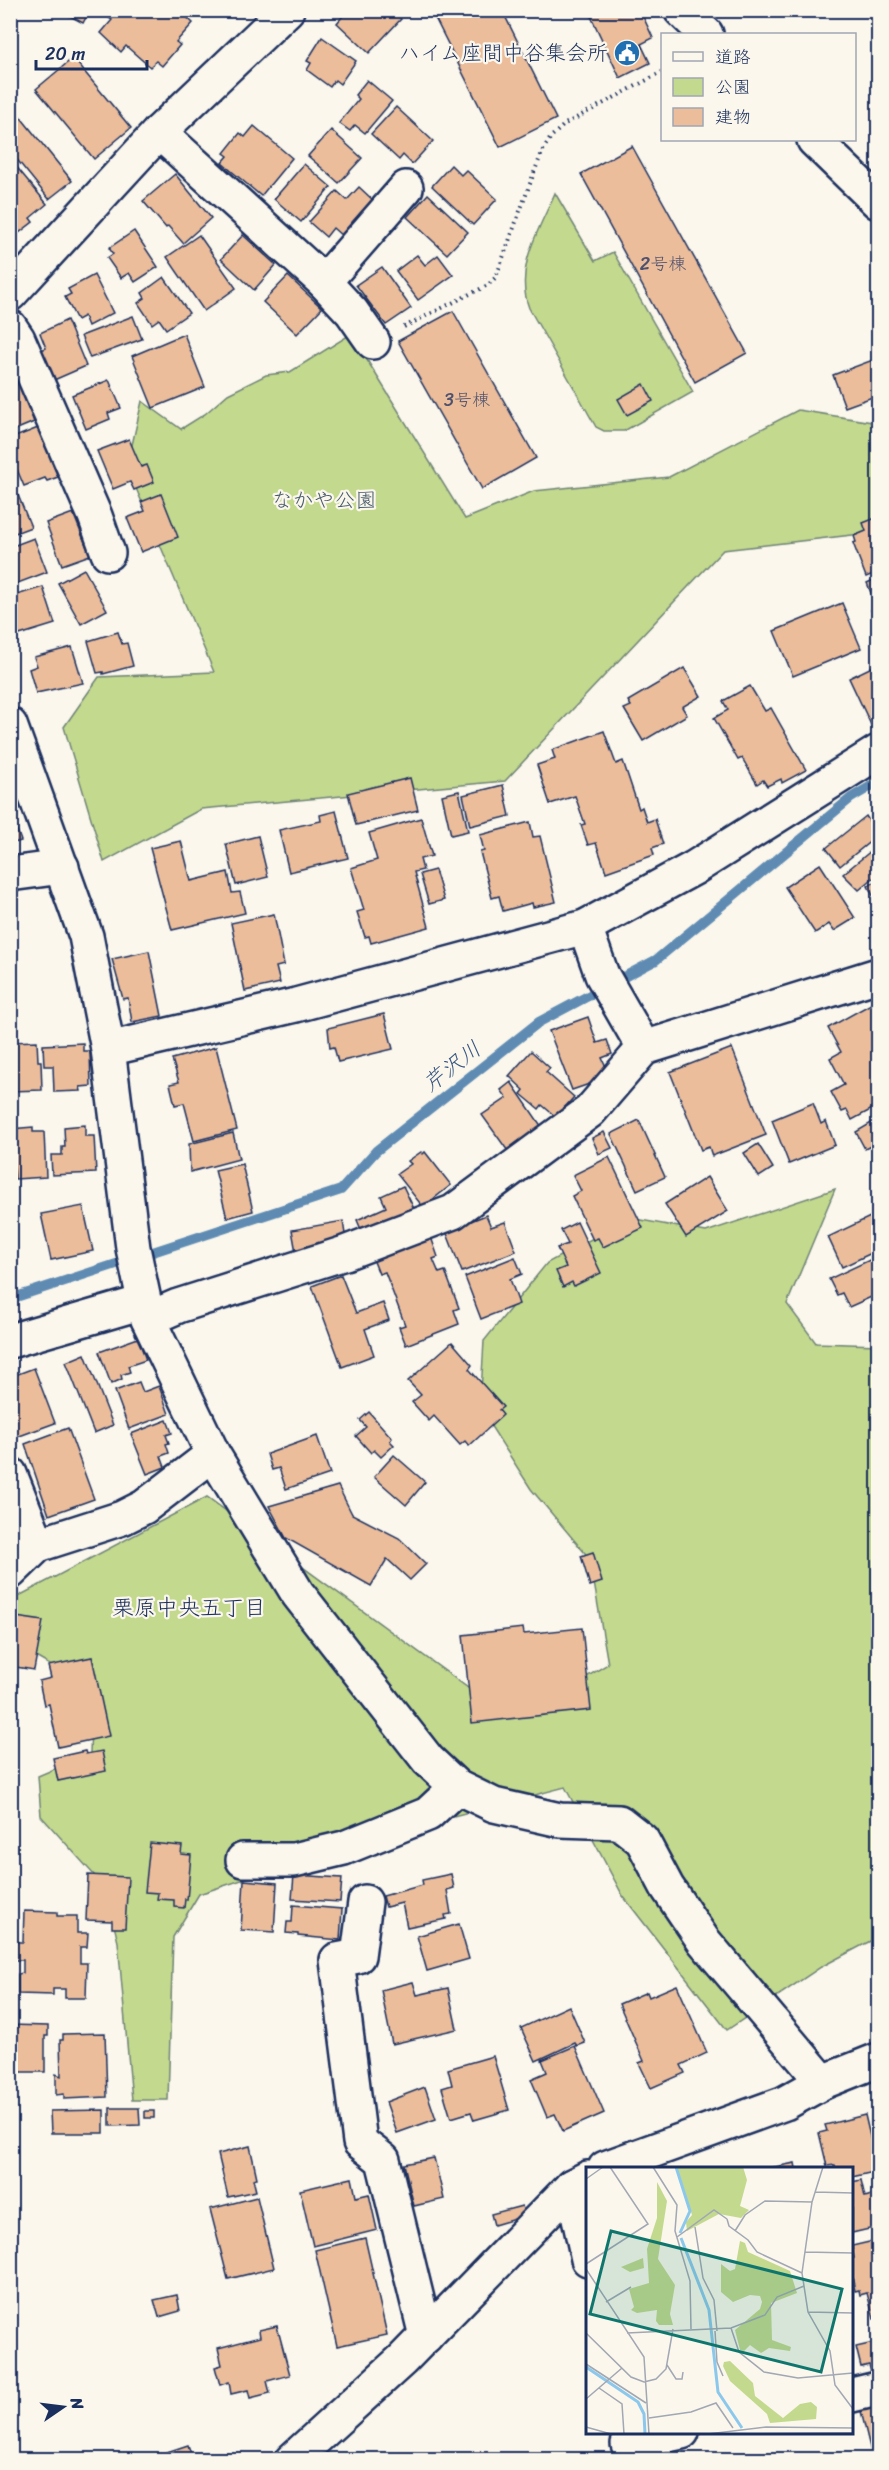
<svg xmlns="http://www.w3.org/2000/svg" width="889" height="2470" viewBox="0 0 889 2470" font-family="Sriracha,'Klee One',sans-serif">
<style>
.green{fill:#c3d98e;stroke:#6f8476;stroke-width:1.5}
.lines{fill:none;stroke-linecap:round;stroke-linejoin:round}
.stream{stroke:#5f8bb3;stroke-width:10}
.building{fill:#ebbd9b;stroke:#1b2f5e;stroke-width:1.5}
.minor-casing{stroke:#1b2f5e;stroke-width:38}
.path{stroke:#1b2f5e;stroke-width:4;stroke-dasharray:1.5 4.5;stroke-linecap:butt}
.minor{stroke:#fbf7ec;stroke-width:33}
.labels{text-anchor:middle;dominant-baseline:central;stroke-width:4.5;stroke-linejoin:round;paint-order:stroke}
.number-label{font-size:18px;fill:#4f526d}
.poi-label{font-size:21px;fill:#1b2f5e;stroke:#fbf7ec;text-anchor:end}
.park-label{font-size:21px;fill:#455a6a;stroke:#fbf7ec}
.water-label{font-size:22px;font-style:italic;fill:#375582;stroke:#fbf7ec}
.neighbourhood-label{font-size:22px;fill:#1b2f5e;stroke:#fbf7ec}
.inset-river{fill:none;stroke:#8cc8ec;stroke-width:3}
.inset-road{fill:none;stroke:#a1a7b3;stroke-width:1.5}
.view{fill:#0f766e;fill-opacity:0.15;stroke:#0f766e;stroke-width:3}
.inset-edge{fill:none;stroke:#1b2f5e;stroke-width:3}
</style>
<rect width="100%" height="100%" fill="#fbf7ec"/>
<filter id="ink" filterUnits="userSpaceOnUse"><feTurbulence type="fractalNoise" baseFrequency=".0167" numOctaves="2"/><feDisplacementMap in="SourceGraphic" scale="12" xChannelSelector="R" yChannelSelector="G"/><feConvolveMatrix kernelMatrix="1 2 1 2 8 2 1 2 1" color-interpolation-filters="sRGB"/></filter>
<g filter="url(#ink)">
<g class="green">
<path d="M555,193L595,261L613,252L693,392L624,431H604L596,427L529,308C514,268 539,230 555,193Z"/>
<path d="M351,334L465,519L534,491L669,477L798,410L878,423V532L723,550L505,781L201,809L104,862L64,727L99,677L214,672L127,467L142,401L181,429L205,414L228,394L266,375L290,372Z"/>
<path d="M835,1189L787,1304L816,1343L878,1345V1937L821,1967L727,2030L623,1896L565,1787L369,1838L199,1894L173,1937L168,2100H132L118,1942L105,1887L41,1816L38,1776L90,1754L92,1689L11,1643L15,1598L207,1497L475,1693L554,1697L608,1664L590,1559L531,1489L480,1409L484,1341L547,1263L630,1218L706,1232Z"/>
</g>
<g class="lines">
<path class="stream" d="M10,1299L341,1190L376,1151L539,1022L656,960L851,798L878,782"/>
</g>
<g class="building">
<path d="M59,10H90L83,23Z"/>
<path d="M110,10H179L193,23L176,42L180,45L162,66L156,61L150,67L126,46L121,52L101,33L112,20L106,16Z"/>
<path d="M348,10H391L401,19L369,53L337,23Z"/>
<path d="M431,10H502L556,119L500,147Z"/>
<path d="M588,10H640L653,38L641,44L650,63L620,78Z"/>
<path d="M322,37L356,61L340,84L335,80L330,87L307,70L311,63L307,61Z"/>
<path d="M73,58L131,128L94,159L36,89Z"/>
<path d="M367,80L392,101L365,133L355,125L350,131L339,123L359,99L355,95Z"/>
<path d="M10,104L72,181L49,199L10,151Z"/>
<path d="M396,107L433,141L412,164L403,155L399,160L371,134Z"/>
<path d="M254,126L292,158L261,196L222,163L228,156L224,153L240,133L245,137Z"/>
<path d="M331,130L362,158L339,183L308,156Z"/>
<path d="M632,146L747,353L695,382L581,174Z"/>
<path d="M10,159L47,204L30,218L33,222L15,236L10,231Z"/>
<path d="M304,164L331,187L301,222L274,199Z"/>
<path d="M451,165L461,175L466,170L497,199L473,225L432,186Z"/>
<path d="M175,174L211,218L183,243L168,226L166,228L143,201Z"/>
<path d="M359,187L374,201L342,236L333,228L326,237L309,222L337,191L347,200Z"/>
<path d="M428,194L468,232L447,254L407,217Z"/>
<path d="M134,231L158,267L135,282L129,273L121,278L107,258L113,254L109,248Z"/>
<path d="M199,235L236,288L204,311L167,257Z"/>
<path d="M243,235L276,265L254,290L221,259Z"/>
<path d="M417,255L425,265L438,255L453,275L418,300L396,271Z"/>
<path d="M382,267L411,308L386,325L356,285Z"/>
<path d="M94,275L113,313L88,326L84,316L77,320L65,297L71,294L68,289Z"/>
<path d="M288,276L322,308L297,334L263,302Z"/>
<path d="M164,277L189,313L166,329L159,319L152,324L138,303L145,298L142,293Z"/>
<path d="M453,311L536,458L482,489L398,341Z"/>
<path d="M133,316L142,339L90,358L81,336Z"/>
<path d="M67,320L86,366L54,380L41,350L46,348L40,333Z"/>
<path d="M184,334L205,387L153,408L132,356Z"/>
<path d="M878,358V395L845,407L833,375Z"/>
<path d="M17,380L34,422L10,432V383Z"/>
<path d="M109,380L121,408L108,413L110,419L86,429L72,395Z"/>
<path d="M644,384L653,401L627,415L618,399Z"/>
<path d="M38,428L58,477L47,481L45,478L24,486L10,453V439Z"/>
<path d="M129,439L141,467L147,465L154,482L134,490L130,482L113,489L97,451Z"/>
<path d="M161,494L178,537L141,552L127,518L145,511L141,502Z"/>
<path d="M18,495L31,527L10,535V498Z"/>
<path d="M73,513L90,555L62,565L46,523Z"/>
<path d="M878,517V572L866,577L853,543L856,542L854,536L866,531L863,523Z"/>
<path d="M34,538L47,572L10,586V547Z"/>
<path d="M84,569L107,610L81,624L58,583Z"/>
<path d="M878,578V628L871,610L877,608L867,583Z"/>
<path d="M43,587L55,624L16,636L10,619V597Z"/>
<path d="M842,603L861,648L793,676L774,631Z"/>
<path d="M118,632L122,644L127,643L133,666L103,674V672L97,673L88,641Z"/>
<path d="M72,647L83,683L36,693L29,669L37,666L34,657Z"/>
<path d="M878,664V724L872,727L849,678Z"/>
<path d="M684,668L701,696L682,707L687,715L643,741L624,709L631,706L628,701Z"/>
<path d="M750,686L765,711L771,708L806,770L782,783L781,779L767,786L763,780L757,784L742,758L738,760L714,718L728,710L723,701Z"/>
<path d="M604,731L616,764L623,761L639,809L642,807L647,822L655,819L663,844L652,848L654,855L606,872L596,843L588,845L581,825L585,824L575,796L550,804L537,765L555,759L552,750Z"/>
<path d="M410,778L418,810L356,825L348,793Z"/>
<path d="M503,785L510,816L470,826L463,795Z"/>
<path d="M459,791L468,831L451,835L442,795Z"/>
<path d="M10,811L21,841L10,844Z"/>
<path d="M336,811L348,858L289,872L279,830L321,821L320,815Z"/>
<path d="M866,816L878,835L840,866L826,848Z"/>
<path d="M421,818L432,856L420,859L423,870L414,872L429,927L371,943L369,936L365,937L357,912L364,910L351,868L377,860L369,833Z"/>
<path d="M530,822L533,837L540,836L556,902L533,907L532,903L503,911L499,896L492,898L480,852L484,851L480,835Z"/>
<path d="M258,836L268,877L236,885L226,844Z"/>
<path d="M181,841L191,881L228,872L232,893L240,892L245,913L172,930L150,848Z"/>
<path d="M878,845V874L859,890L843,874Z"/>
<path d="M820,864L855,918L834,931L829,924L815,933L785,887Z"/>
<path d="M435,870L444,900L429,904L420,874Z"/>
<path d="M878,880V905L868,886Z"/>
<path d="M274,914L284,965L276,967L280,983L245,991L231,923Z"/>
<path d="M149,951L162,1016L132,1022L128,998L123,999L112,959Z"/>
<path d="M878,1000V1106L852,1120L847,1110L842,1112L831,1092L844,1085L830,1058L841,1052L828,1028Z"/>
<path d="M384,1014L393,1049L338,1062L334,1047L330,1048L328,1028Z"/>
<path d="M588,1017L597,1043L607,1040L612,1054L602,1058L608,1071L596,1076L598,1081L572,1090L549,1031Z"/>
<path d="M37,1041L38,1061H41L42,1090L10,1091V1042Z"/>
<path d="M83,1043V1051H90L91,1086L80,1087L81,1091L54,1092L53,1066H44L43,1045Z"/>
<path d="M216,1047L237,1130L194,1141L184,1103L175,1105L170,1084L179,1082L172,1059Z"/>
<path d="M732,1048L766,1135L712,1156L709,1147L701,1150L670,1072Z"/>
<path d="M531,1051L550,1068L546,1072L574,1097L556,1117L542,1105L539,1109L521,1094L524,1090L509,1076Z"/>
<path d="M511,1082L544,1130L510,1154L482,1115L507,1098L501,1090Z"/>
<path d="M813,1103L821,1124L826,1121L835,1145L789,1164L772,1120Z"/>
<path d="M878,1119V1142L865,1149L856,1132Z"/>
<path d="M639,1120L665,1177L637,1190L611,1134Z"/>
<path d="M85,1125V1136H94L96,1173L52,1175L51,1155H62V1147H65L64,1127Z"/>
<path d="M33,1127V1132H44L46,1177L15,1179L14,1165H10V1129Z"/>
<path d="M604,1132L612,1148L599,1154L592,1138Z"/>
<path d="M233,1133L239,1159L190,1172L189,1144Z"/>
<path d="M758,1144L773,1168L759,1177L744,1153Z"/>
<path d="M421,1152L423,1154L425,1152L451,1185L423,1207L397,1174L411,1164L408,1161Z"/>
<path d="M609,1157L643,1228L603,1247L598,1238L593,1240L572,1196L581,1191L573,1175Z"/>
<path d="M242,1164L253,1211L227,1218L215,1170Z"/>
<path d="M707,1177L728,1211L686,1237L665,1204Z"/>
<path d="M403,1186L415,1211L363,1234L357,1220L386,1207L381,1196Z"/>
<path d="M83,1206L93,1251L51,1260L41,1214Z"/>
<path d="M486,1215L491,1227L505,1222L516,1251L462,1272L446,1231Z"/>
<path d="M870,1217L878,1235V1250L842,1267L828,1237Z"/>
<path d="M343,1221L346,1241L296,1252L292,1230Z"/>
<path d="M577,1222L601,1273L574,1286L572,1282L563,1287L556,1271L566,1267L557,1248L568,1244L561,1230Z"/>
<path d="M431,1237L438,1257L433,1259L439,1273L445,1271L459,1308L454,1310L459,1324L406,1345L399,1327L405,1325L385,1272L379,1274L373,1259Z"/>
<path d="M515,1257L522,1274L510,1279L519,1304L481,1319L465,1277Z"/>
<path d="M876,1257L878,1261V1294L849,1307L842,1293L837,1295L829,1279Z"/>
<path d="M341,1275L356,1313L383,1303L389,1320L365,1329L374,1355L342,1367L312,1286Z"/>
<path d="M138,1338L146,1360L128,1366L130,1372L121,1375L122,1379L111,1384L99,1352Z"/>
<path d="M452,1342L472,1365L469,1369L503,1407L499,1410L503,1415L469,1446L465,1441L460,1445L434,1416L429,1421L412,1402L421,1395L408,1381Z"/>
<path d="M85,1354L113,1425L94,1433L66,1362Z"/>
<path d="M34,1368L55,1423L14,1438L10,1428V1377Z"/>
<path d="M139,1382L143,1392L159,1386L169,1414L129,1429L115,1391Z"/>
<path d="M369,1412L392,1438L390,1441L394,1445L381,1457L374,1450L371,1453L356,1436L366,1427L360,1420Z"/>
<path d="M167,1420L172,1433L166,1435L169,1443L166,1444L169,1453L161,1456L165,1467L147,1474L131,1434Z"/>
<path d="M68,1428L94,1499L49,1515L25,1444Z"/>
<path d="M317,1436L330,1474L286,1489L279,1468L272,1470L267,1454Z"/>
<path d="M394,1455L425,1482L406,1505L374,1477Z"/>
<path d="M338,1486L352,1514L399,1538L426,1564L410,1580L387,1559L371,1586L286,1538L269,1506Z"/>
<path d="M593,1552L602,1582L590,1586L581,1556Z"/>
<path d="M16,1617L43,1621L34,1670L10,1666V1628L14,1629Z"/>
<path d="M523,1628L524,1634L582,1628L591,1710L472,1723L463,1635Z"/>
<path d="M92,1657L109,1736L58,1747L49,1704L44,1705L39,1681L51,1678L48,1666Z"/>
<path d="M85,1751L86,1754L102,1751L106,1771L58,1781L53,1758Z"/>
<path d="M150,1843L182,1846L181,1854L191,1855L187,1900L185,1899L184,1908L174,1907V1900L157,1899L158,1893L145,1892Z"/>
<path d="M451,1874L454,1888L447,1890L451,1914L445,1915L446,1919L407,1927L402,1903L386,1907L383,1896L423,1885L422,1880Z"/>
<path d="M88,1875L128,1877L125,1928H112V1921L86,1920Z"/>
<path d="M294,1875L342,1878L340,1902L292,1899Z"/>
<path d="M244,1880L277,1883L274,1932L241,1930Z"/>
<path d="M293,1905L342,1909L340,1940L298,1936V1934L286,1933L287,1922H292Z"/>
<path d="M24,1911L57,1912V1916H77V1933H88L87,1947H80V1963H87L86,1998H65V1989H53V1995L18,1994V1974L23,1973V1960H13V1942H23Z"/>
<path d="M459,1924L469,1959L427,1971L417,1936Z"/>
<path d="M413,1982L417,1995L448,1988L457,2029L392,2044L381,1990Z"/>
<path d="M677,1985L707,2053L681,2065L685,2073L651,2088L639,2063L644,2061L619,2004L647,1992L649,1997Z"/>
<path d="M569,2006L585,2043L577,2046L575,2043L536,2061L521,2028Z"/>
<path d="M10,2025L48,2026V2036H45V2072H10Z"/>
<path d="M105,2033L107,2097L64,2099V2094L56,2095V2074L61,2076L60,2040H63V2034Z"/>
<path d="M575,2046L604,2113L563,2131L555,2114L547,2117L531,2079L547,2072L542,2060Z"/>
<path d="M493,2056L509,2110L474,2120L471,2112L451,2118L442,2088L452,2085L448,2069Z"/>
<path d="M425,2087L436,2119L397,2133L386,2102Z"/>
<path d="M110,2108H139L140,2125L110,2126Z"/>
<path d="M104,2110V2133H51L50,2111Z"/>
<rect x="145" y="2111" width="9" height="7"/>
<path d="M865,2115L878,2171L852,2177V2168H836L835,2165L827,2166L819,2133L827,2131L825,2125Z"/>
<path d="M250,2146L257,2178L253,2179L256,2191L228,2197L218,2154Z"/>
<path d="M434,2158L444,2199L414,2206L404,2164Z"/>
<path d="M795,2163L796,2168H770Z"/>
<path d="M352,2178L356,2197L369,2194L377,2230L313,2246L300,2190Z"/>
<path d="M861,2180L865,2197L878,2193V2227L852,2233V2182Z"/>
<path d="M257,2197L274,2268L228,2279L210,2209Z"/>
<path d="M522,2206L525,2216L494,2225L491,2214Z"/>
<path d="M365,2238L387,2335L337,2346L315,2250Z"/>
<path d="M878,2240V2318L874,2319L867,2293L860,2295L859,2290L855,2291L852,2276V2258H854L852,2246Z"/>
<path d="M177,2295L180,2311L159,2317L154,2300Z"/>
<path d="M277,2326L290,2375L267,2381L270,2393L250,2398L248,2390L231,2394L229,2382L220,2385L215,2367L222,2365L218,2348L260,2337L259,2330Z"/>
<path d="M878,2342V2373L872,2375L869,2365L861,2367L856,2347Z"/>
<path d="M878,2407V2460H873L861,2411Z"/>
<path d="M188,2445L193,2460H156L155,2456Z"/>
</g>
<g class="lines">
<g class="minor-casing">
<g id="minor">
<path d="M681,10L706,34"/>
<path d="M159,132L324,282L352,312L373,342"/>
<path d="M814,140L878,202"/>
<path d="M324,282L406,188"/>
<path d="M10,294L159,132L287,10"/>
<path d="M10,327L18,339L95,516L108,553"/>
<path d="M10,725L86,936L108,1049L133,1248L148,1319L213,1454L298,1594L428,1760L457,1787L494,1805L560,1820L619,1822L642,1840L667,1887L703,1940L823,2082"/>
<path d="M10,874L62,867"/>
<path d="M585,927L602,975L644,1048"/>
<path d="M108,1049L296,1005L585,927L694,868L878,752"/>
<path d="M148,1319L178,1306L345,1253L453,1212L590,1111L644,1048L878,975"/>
<path d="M10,1341L143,1302"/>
<path d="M10,1474L38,1545"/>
<path d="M10,1572L38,1545L122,1518L144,1507L213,1454"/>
<path d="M243,1860H294L344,1848L428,1814L457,1787"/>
<path d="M365,1902L358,1956L337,1960L360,2142L383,2160L426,2336"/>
<path d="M605,2168L785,2103L823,2082L878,2060"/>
<path d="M572,2186L588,2259"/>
<path d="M852,2395L877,2389"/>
<path d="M628,2444L682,2432"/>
<path d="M292,2460L402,2360L572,2186L588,2178"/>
</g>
</g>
<path class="path" d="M404,327L488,285L496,277L535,170L544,148L551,137L565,124L662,72"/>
<use href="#minor" class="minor"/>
</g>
</g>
<defs>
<g id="civic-disc" transform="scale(1.35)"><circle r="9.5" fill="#1f6fb2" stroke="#fbf7ec"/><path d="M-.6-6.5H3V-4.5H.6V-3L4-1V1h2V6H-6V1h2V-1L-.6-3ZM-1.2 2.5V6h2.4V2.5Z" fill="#fff"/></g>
</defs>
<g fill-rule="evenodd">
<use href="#civic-disc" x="627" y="53"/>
</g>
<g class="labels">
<g class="number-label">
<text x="663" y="264">2号棟</text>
<text x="467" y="400">3号棟</text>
</g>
<g class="poi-label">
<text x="608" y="53">ハイム座間中谷集会所</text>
</g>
<g class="park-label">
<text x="324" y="500">なかや公園</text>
</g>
<g class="water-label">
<text transform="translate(452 1066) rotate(-38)">芹沢川</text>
</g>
<g class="neighbourhood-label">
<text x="189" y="1607">栗原中央五丁目</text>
</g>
</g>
<g transform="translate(586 2167)">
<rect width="267" height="267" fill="#fbf7ec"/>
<path d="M91,0H157L161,13L154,39L163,43L155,51L133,47L101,64L100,55L106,48ZM71,15L81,34L72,92L89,118L84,147L87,158H73L70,154L71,143L51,146L45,143L48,140L43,122L63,116L61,82L71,51ZM154,74L159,76L162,85L204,104L211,126L185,136L186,173L205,180L204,184L183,181L175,186L164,178L158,184L154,183L149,163L174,142L176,135L174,129L164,128L147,135L135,125V97L144,104L149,102ZM57,91L58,101L44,105L35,100ZM144,194L167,216L169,229L197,251L214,237L225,235L231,240L230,252L184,256L181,247L144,214L137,199L138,195Z" fill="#c3d98e"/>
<path class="inset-river" d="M90,0L104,44L94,66M95,71L123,143L132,225L156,261M0,200L52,235L58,247L59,267"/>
<path class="inset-road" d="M67,0L91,38L89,64L104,114L105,162M237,0L226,35L216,106L222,145L244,184L249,218L267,242M0,12L17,0M229,25L267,26M141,52L143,59L162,73L171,85L216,106M109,60L117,111L128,133L131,164M149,64L159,48L179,34L226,35M91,70L128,43L141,52M219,85L267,86M0,97L62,57L24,0M0,102L58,190L63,267M20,135L45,120M222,145L267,146M145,161L153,185L178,205L212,211L267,206M129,164L131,195L137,209M0,166L45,210L58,215L70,212L80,202L87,162M41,166L145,161L179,148L191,130L218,119M0,197L60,236M81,198L90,212H96L97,205M13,221L36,237L38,267M0,232L36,201M63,251L105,245L130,236L147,261M0,260L25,267M122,267L180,260L267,261M158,267L267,266"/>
<path class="view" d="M25,64L256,122L235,205L4,147Z"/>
<rect width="267" height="267" class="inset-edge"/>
</g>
<rect width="889" height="2470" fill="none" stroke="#fbf7ec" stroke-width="36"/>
<rect x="18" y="18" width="853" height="2434" fill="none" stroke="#1b2f5e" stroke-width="2" filter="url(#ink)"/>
<rect x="661" y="33" width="195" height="108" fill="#fbf7ec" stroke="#a1a7b3" stroke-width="1.5"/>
<rect x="673" y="52" width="30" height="9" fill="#fbf7ec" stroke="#a1a7b3" stroke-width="1.5"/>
<text x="715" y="63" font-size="18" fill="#1b2f5e">道路</text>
<rect x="673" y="78" width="30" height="18" fill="#c3d98e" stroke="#a1a7b3" stroke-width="1.5"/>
<text x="715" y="93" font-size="18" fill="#1b2f5e">公園</text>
<rect x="673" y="108" width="30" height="18" fill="#ebbd9b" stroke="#a1a7b3" stroke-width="1.5"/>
<text x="715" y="123" font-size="18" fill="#1b2f5e">建物</text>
<g transform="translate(63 2407) rotate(76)" stroke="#fbf7ec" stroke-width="4.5" paint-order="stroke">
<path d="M0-4.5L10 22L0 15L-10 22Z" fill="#1b2f5e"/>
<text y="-9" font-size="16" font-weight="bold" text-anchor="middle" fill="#1b2f5e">N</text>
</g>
<path d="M36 60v9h111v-9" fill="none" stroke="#1b2f5e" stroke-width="3"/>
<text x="45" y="60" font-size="18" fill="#1b2f5e" stroke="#fbf7ec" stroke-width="4.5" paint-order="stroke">20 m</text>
</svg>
